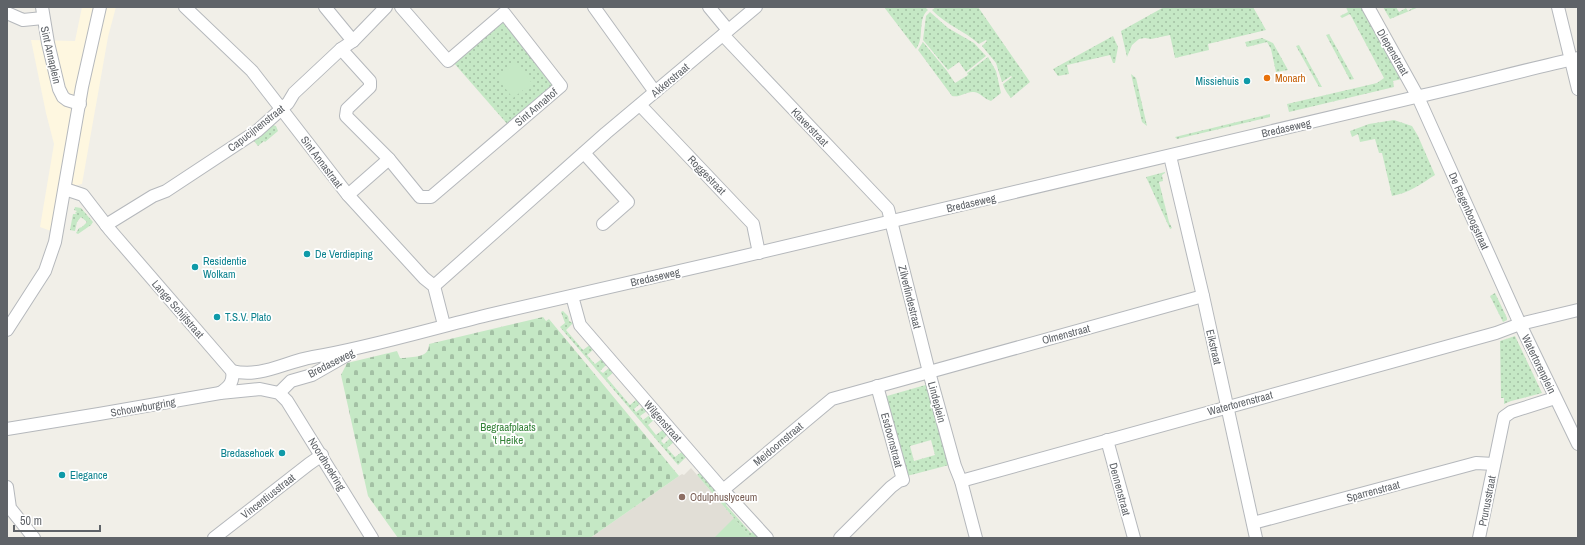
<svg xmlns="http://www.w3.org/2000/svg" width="1585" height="545" viewBox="0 0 1585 545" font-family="'Archivo Narrow',sans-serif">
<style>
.commercial{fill:#fef7e0}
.education{fill:#e1ded6}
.grass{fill:url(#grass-dots);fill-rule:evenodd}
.cemetery{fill:url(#cemetery-stones)}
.green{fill:#c5e8c5}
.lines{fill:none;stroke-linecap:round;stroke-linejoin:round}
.minor-casing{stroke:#b5b8bc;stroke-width:14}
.minor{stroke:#fff;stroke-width:12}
.food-dot{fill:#e8710a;stroke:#fff;stroke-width:1.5}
.culture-dot{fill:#0f9aa8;stroke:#fff;stroke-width:1.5}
.education-dot{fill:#8d6e63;stroke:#fff;stroke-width:1.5}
.labels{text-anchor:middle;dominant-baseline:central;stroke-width:3.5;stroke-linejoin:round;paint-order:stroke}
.street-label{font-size:11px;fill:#5f6368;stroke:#fff}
.food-label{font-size:11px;fill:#c56008;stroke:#fff;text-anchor:start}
.culture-label{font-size:11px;fill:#0d838f;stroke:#fff;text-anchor:start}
.park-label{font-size:11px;fill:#348238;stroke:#fff}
.education-label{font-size:11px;fill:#785e54;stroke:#fff;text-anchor:start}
</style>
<defs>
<pattern id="grass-dots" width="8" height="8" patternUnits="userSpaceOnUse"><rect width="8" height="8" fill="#c5e8c5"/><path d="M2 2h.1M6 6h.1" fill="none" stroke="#a3c0a4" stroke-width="1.8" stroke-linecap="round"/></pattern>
<pattern id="cemetery-stones" width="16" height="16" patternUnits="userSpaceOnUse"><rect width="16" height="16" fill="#c5e8c5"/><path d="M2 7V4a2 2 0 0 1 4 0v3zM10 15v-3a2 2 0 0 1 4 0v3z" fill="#a3c0a4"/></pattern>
</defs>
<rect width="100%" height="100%" fill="#f1efe8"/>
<path class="commercial" d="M82,7H116L108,37L82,184L60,189L51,231L40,227L54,144L46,113L31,40L75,41Z"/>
<path class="education" d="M691,468L751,538H590L679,476L682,474L684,475Z"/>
<g class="grass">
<path d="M884,7H925L928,10C917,19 925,38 916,49Z"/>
<path d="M936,7H978L1030,82L1011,98C1008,94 1004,89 1003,84L1012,77L1011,76L1002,82L996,63L982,46L987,41L986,40L979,44C965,31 946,25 932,10Z"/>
<path d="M1164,7H1253L1266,30L1208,44L1209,50L1175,58L1170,35L1151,39L1145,38L1139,39L1132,45L1127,57L1121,31Z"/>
<path d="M1346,7H1363L1402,79L1393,81L1394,87L1289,112L1287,104L1377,83L1384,78L1350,14L1342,18L1340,16L1348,12Z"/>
<path d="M1383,7H1396L1399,12L1406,8L1408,11L1414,7H1419L1390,19Z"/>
<path d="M930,12L948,28L974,43L986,56L966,72L959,62L948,70L923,40L926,16Z"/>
<path d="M503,18L557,86L509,126L453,62Z"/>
<path d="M1329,34L1354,79L1350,80L1326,35Z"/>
<path d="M1113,36L1118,47L1115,63H1113L1110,55L1067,65L1069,74L1058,76L1053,69Z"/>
<path d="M1262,38L1273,43L1288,70L1276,72L1271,49L1267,42L1247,47L1245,42Z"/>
<path d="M923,42L947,71L955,83L968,75L967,73L988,57L996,71L1001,93L991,101C984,99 981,93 974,92C966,91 960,98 952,96L918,50Z"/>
<path d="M1299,45L1322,87H1319L1296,46Z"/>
<path d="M1131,74L1136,78L1147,126L1142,122Z"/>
<path d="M1270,114V117L1177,139L1175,137Z"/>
<path d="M1394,120L1412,126L1418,136L1435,175C1421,184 1409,193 1392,196L1382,153H1379L1375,139L1360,142L1358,134L1352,137L1350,131L1369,124Z"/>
<path d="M273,125L276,126L278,131L265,142L264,141L258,146L254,141Z"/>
<path d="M1165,172V173L1162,175L1163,181L1159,182L1169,222L1172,228L1170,229L1146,177Z"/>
<path d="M75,207L81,208L93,222L91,225L78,234L76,233L79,228L82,227L87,222L81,217L77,222L75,231L70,230L73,214H77L75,213L77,211L74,210Z"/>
<path d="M1495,293L1507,318V320L1503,322L1490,296Z"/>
<path d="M563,311L568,316L569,321L573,323L566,330L583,350L591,344L594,349L587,355L595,364L603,358L607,364L600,371L603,373L610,367L614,372L607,378L630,405L637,399L641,403L634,409L636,412L644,406L647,411L640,416L643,420L651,414L655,419L648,425L656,435L664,429L668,434L661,441L664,444L670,438L674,442L667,448L675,457L683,451L687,456L678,465L560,327L565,323L561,312Z"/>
<path d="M1515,336L1542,393L1511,401L1504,404V398H1501L1500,341Z"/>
<path d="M929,384L949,465L907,476L883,396L886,395L887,396ZM931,440L935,455L914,461L910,446Z"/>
<path d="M701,472L729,501L726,505L751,533L754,531L759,538H751L697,475Z"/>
</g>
<path class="cemetery" d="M543,317L546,321L549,319L679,476L590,538H398L368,496L341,375L347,363L397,351L400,358H404C416,356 429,358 429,344Z"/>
<g class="green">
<path d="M514,62L532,83L513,98L496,77Z"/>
<path d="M734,518L751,538H714Z"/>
</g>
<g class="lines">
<g class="minor-casing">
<g id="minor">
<path d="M42,7L48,43L59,89L63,97L67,100L80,104"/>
<path d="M185,7L252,71L348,195L424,278L434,286L444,325"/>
<path d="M325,7L353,41"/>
<path d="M594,7L655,92"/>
<path d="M709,7L728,30"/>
<path d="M1368,7L1418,97L1520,324L1578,444"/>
<path d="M1558,7L1578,89"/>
<path d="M7,13L23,20L43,18"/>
<path d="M723,35L888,209L929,372L955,466L961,481L976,538"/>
<path d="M341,49L370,81V87L347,109L346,116L389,159L420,197H431L561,86L504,13L448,61L401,7"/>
<path d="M640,105L753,224L759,253"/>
<path d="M584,153L628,202L603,224"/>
<path d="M1170,156L1203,296L1256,538"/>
<path d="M65,189L83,195L110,230L232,371C234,382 229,387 220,393"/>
<path d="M348,195L389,159"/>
<path d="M106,225L153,196L166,191L257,131L288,103L294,93L341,49L353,41L386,7"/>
<path d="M434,286L606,133L756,7"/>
<path d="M572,296L580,325L723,490L767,538"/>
<path d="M7,330L45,271L55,242L82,87L100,7"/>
<path d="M232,371C262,378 284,362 313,357C372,347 430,329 488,315C798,245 1107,170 1416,97C1470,85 1524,70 1578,58"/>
<path d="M279,393L291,381L312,375L347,355"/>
<path d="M7,429L99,414L220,393L260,389L279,393L287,401L372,538"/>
<path d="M1107,440L1134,538"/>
<path d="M961,481L1496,333L1520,324L1578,310"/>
<path d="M7,487L10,508L34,538"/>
<path d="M723,490L832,399L1203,296"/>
<path d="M1253,523L1476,463L1494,464"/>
<path d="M214,538L309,464L322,455"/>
<path d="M840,538L891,487L899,481L903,480L877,386"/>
<path d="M1479,538L1504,417L1511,412L1555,398"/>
</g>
</g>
<use href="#minor" class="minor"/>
</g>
<circle class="food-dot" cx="1267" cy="78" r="4"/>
<g class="culture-dot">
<circle cx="1247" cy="81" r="4"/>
<circle cx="307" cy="254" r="4"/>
<circle cx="195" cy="267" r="4"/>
<circle cx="217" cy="317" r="4"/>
<circle cx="282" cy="453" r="4"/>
<circle cx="62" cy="475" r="4"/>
</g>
<circle class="education-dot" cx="682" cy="497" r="4"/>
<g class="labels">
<g class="street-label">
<text transform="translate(1393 52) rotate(60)">Diepenstraat</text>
<text transform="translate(51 55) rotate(77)">Sint Annaplein</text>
<text transform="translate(670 80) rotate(-40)">Akkerstraat</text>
<text transform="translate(536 107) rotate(-40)">Sint Annahof</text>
<text transform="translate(810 127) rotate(46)">Klaverstraat</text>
<text transform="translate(256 128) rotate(-38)">Capucijnenstraat</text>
<text transform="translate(1286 128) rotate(-13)">Bredaseweg</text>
<text transform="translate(322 162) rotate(53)">Sint Annastraat</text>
<text transform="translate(707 175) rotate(46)">Roggestraat</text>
<text transform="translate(971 203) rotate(-13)">Bredaseweg</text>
<text transform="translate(1469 211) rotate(66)">De Regenboogstraat</text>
<text transform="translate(655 277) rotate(-13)">Bredaseweg</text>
<text transform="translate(910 297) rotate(76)">Zilverlindestraat</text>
<text transform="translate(178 309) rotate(49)">Lange Schijfstraat</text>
<text transform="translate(1066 334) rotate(-15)">Olmenstraat</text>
<text transform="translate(1214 347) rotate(77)">Eikstraat</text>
<text transform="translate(331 363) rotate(-27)">Bredaseweg</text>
<text transform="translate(1539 364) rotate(64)">Watertorenplein</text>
<text transform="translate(937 402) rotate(75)">Lindeplein</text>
<text transform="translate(1240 403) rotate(-15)">Watertorenstraat</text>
<text transform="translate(143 407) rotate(-10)">Schouwburgring</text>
<text transform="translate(663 421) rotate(49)">Wilgenstraat</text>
<text transform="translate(892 440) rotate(75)">Esdoornstraat</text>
<text transform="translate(778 444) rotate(-40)">Meidoornstraat</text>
<text transform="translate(327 464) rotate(58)">Noordhoekring</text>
<text transform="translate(1120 489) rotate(75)">Dennenstraat</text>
<text transform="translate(1373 491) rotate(-15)">Sparrenstraat</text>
<text transform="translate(268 496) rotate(-38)">Vincentiusstraat</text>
<text transform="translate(1487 501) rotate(-79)">Prunusstraat</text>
</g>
<g class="food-label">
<text x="1275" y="78">Monarh</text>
</g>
<g class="culture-label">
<text x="1239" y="81" text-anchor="end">Missiehuis</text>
<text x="315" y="254">De Verdieping</text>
<text x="203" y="261">Residentie<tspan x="203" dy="13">Wolkam</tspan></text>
<text x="225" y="317">T.S.V. Plato</text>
<text x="274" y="453" text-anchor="end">Bredasehoek</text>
<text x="70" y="475">Elegance</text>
</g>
<g class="park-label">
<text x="508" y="427">Begraafplaats<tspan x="508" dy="13">'t Heike</tspan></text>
</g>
<g class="education-label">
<text x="690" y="497">Odulphuslyceum</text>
</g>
</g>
<rect width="1585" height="545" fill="none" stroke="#5f6368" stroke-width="16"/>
<path d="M14 525v6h86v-6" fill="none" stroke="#5f6368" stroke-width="2"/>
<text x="20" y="525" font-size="12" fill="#5f6368" stroke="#ffffff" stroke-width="3" paint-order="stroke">50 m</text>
</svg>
